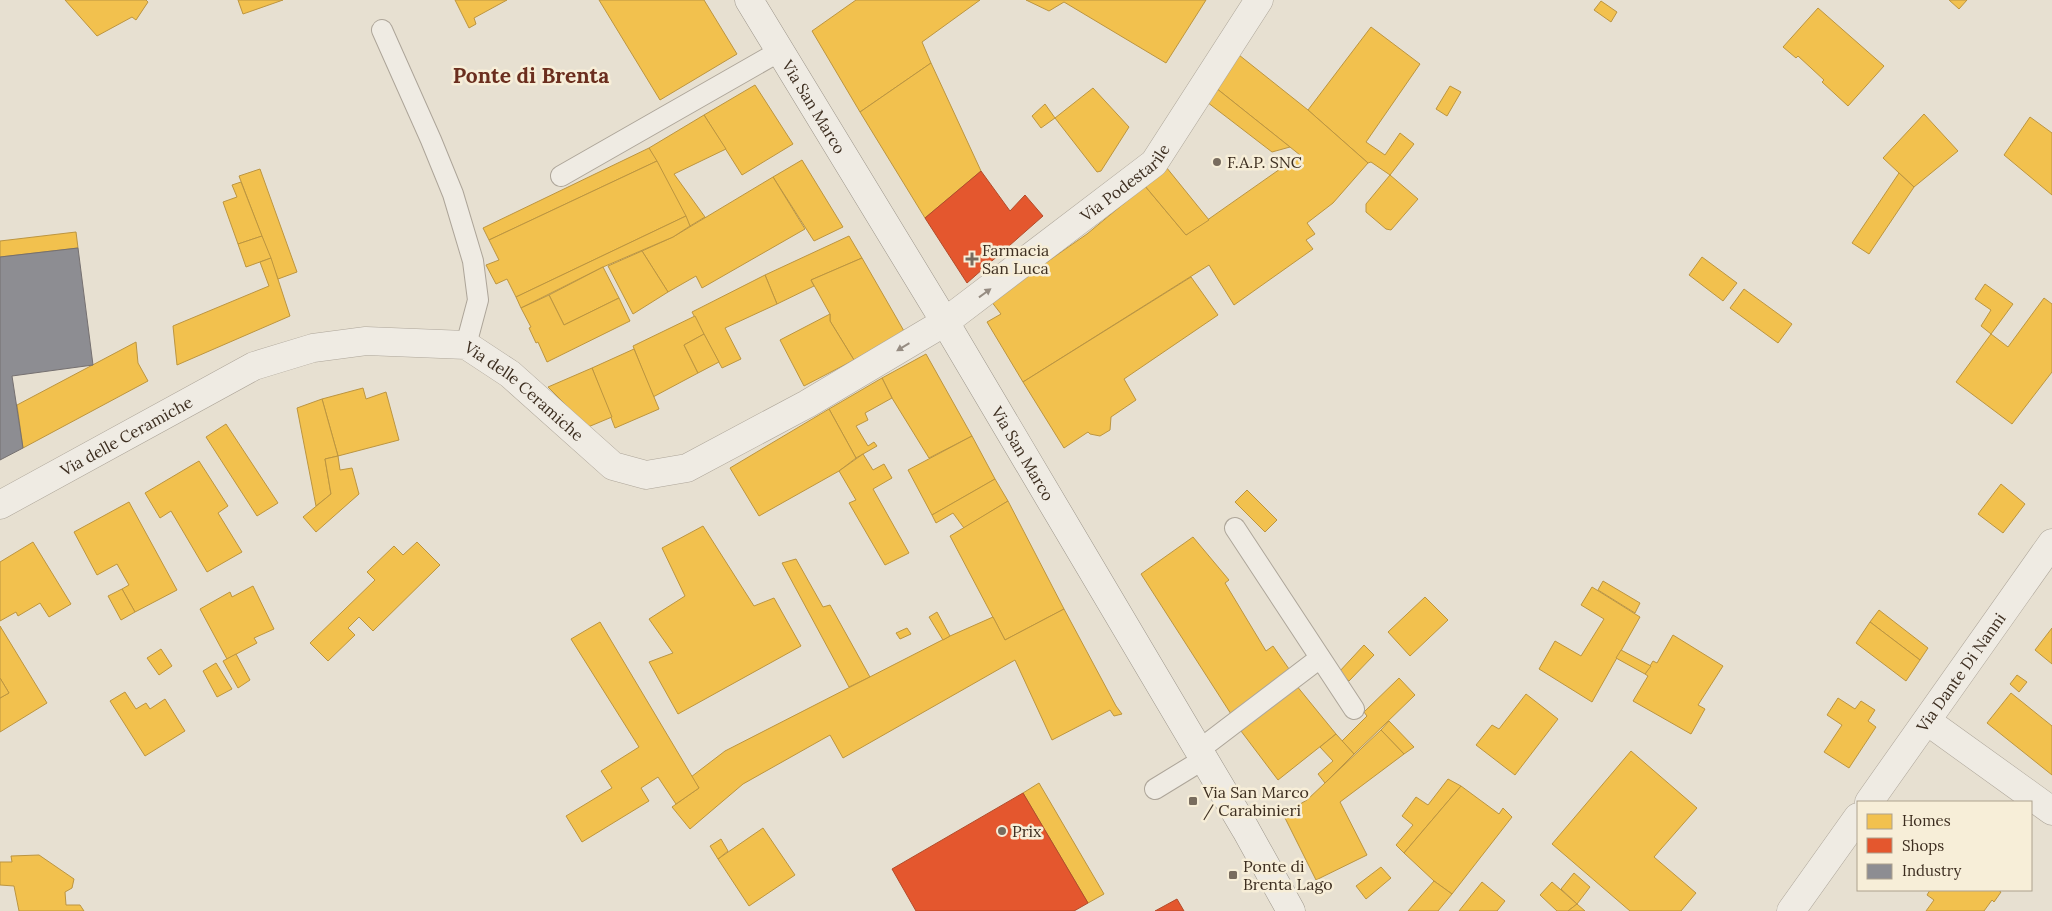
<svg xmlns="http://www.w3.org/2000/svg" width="2052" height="911" viewBox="0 0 2052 911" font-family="Lora,serif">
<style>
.homes{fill:#f2c14e;stroke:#bc9540}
.shops{fill:#e4572e;stroke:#b24b2a}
.industry{fill:#8d8d92;stroke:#757070}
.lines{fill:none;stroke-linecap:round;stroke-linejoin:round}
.service-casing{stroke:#ada599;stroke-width:22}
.minor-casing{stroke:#ada599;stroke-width:29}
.tertiary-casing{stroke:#ada599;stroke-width:29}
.secondary-casing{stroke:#9c958a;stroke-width:29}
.service{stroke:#efebe3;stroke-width:20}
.minor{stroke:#efebe3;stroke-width:28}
.tertiary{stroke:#efebe3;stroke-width:28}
.secondary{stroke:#efebe3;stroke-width:28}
.oneway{fill:#968c82}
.poi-dot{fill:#786c5e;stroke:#f7eed8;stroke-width:2}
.labels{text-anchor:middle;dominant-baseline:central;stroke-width:5;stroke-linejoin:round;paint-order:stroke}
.street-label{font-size:16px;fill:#3d2e20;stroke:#f7eed8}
.poi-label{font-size:16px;fill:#3d2e20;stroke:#f7eed8;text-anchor:start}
.district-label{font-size:21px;font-weight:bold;fill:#6b2e1e;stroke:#f7eed8}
</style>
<rect width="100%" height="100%" fill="#e7e0d1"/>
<g class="homes">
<path d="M65,0H146L148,2L136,20L132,17L97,36Z"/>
<path d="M238,0H283L243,14Z"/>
<path d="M455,0H507L474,18L476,24L469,28Z"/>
<path d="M599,0H704L737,54L660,100Z"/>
<path d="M856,0H980L922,42L931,63L860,112L812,31Z"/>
<path d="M1026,0H1206L1166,63L1064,2L1049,11Z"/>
<path d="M1949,0H1967L1959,9Z"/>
<path d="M1601,1L1617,12L1611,22L1594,10Z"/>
<path d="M1818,8L1884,66L1848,106L1822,82L1824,80L1798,56L1796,58L1783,47Z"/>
<path d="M1371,27L1420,64L1366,142L1385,155L1400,133L1414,144L1390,175L1371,162L1368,163L1308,110Z"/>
<path d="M1239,55L1308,110L1368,163L1333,203L1307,223L1315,234L1306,240L1313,249L1234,305L1209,265L1023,382L987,322L1001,314L991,301L1087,234L1145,186L1186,235L1300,155L1216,88Z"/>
<path d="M931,63L981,171L925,218L860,112Z"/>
<path d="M755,85L793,144L742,175L704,115Z"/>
<path d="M1450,86L1461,92L1447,116L1436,109Z"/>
<path d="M1093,88L1129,127L1101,171L1097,172L1055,118Z"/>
<path d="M1216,88L1290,147L1272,152L1207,102Z"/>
<path d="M1045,104L1055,118L1041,128L1032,116Z"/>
<path d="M1924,114L1958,151L1914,187L1883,158Z"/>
<path d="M704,115L726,149L674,174L705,217L690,226L649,148Z"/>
<path d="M2030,117L2052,133V195L2004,155Z"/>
<path d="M649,148L657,161L489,240L483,228Z"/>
<path d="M802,160L843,227L814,241L773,177Z"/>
<path d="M657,161L686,216L516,297L507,279L496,284L486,265L499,260L489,240Z"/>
<path d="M1162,162L1209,220L1186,235L1145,186Z"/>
<path d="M260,169L297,272L278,279L239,176Z"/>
<path d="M1899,173L1914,187L1869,254L1852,243Z"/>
<path d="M1390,175L1418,199L1391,230L1386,229L1366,212V204Z"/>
<path d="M773,177L805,229L702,288L696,276L668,292L642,251L673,237Z"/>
<path d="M241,182L262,236L238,244L223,202L237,197L232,185Z"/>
<path d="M686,216L690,226L673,237L603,267L521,308L516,297Z"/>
<path d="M76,232L78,248L0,257V241Z"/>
<path d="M262,236L271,258L246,267L238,244Z"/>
<path d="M849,236L862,258L811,280L814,286L777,304L765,275Z"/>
<path d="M642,251L668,292L633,314L608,266Z"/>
<path d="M1702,257L1737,283L1723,301L1689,275Z"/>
<path d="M271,258L290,316L177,365L173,326L269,286L260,262Z"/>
<path d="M862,258L904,331L854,360L830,321V314L811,280Z"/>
<path d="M603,267L619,298L564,325L549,295Z"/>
<path d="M765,275L777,304L725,328L741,359L722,368L692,312Z"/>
<path d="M1191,277L1218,315L1124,379L1136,400L1111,417L1110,430L1100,436L1090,434L1088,432L1064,448L1023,382Z"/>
<path d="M1985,284L2013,304L1991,334L1981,326L1991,310L1975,299Z"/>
<path d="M1744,289L1792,324L1778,343L1730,308Z"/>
<path d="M549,295L564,325L619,298L630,321L547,362L538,342L536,343L529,328L531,327L521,308Z"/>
<path d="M2044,298L2052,304V372L2012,424L1956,382L1991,334L2008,347Z"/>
<path d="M830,314V321L854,360L804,386L780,340Z"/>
<path d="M695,316L704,334L684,345L698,373L653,397L633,346Z"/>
<path d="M704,334L719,362L698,373L684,345Z"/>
<path d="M136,342L138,363L148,381L23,448L17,405Z"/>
<path d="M634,349L659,409L615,428L592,368Z"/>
<path d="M926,354L972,436L929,458L892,398L882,378Z"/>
<path d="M592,368L612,417L588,427L548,387Z"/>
<path d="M882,378L892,398L865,413L868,420L856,426L868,446L874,442L877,446L856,458L829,409Z"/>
<path d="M363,388L366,399L386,392L399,440L338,456L322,399Z"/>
<path d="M322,399L338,456L325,459L331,494L316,506L297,408Z"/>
<path d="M829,409L856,458L839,471L759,516L730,468Z"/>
<path d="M226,424L278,503L257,516L206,437Z"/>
<path d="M972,436L995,479L932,515L908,470Z"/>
<path d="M863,454L873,470L884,464L892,478L873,489L909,553L885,565L849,503L856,500L839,471Z"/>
<path d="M338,456L340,470L352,468L359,494L316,532L303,517L331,494L325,459Z"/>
<path d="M199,461L228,506L218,513L242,552L207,572L171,511L160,518L145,493Z"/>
<path d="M995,479L1008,501L964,528L953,513L936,523L932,515Z"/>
<path d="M2001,484L2025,504L2003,533L1978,514Z"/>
<path d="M1247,490L1277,520L1265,532L1235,502Z"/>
<path d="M1008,501L1064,609L1005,640L950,536Z"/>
<path d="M129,502L177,590L135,612L122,589L129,585L117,564L97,575L74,532Z"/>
<path d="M703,526L754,606L774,598L801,646L678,714L649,662L673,653L649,619L685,596L662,548Z"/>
<path d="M1193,537L1229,580L1225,583L1266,651L1273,646L1289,669L1231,714L1141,574Z"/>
<path d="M33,542L71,604L49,617L40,603L18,616L16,612L0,621V562Z"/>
<path d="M417,542L440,565L373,631L359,617L348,628L355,635L328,661L310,643L375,580L367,572L394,546L403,555Z"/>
<path d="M796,559L823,607L830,605L870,677L849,687L782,563Z"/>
<path d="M1603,581L1640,603L1635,613L1598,590Z"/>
<path d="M253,586L274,629L254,638L257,643L227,659L200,609L230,592L232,597Z"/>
<path d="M1592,587L1640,617L1592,702L1539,669L1555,641L1581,656L1604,619L1581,605Z"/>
<path d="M122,589L135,612L121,620L108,596Z"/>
<path d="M1425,597L1448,620L1410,656L1388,632Z"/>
<path d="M1064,609L1116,706L1122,714L1114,716L1110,710L1052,740L1015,660L843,758L830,735L743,784L690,829L672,807L699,788L691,777L725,751L950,636L993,617L1005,640Z"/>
<path d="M1879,610L1928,648L1920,660L1870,622Z"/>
<path d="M937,612L950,636L943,640L929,617Z"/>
<path d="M600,622L699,788L676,804L658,777L641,788L649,801L582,842L566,816L612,788L601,771L639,747L571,639Z"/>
<path d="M1870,622L1920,660L1906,681L1856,643Z"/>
<path d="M0,626L47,703L0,732V698L9,693L0,678Z"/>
<path d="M907,628L911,634L900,639L896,633Z"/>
<path d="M2052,628V664L2035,650Z"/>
<path d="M1673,635L1723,666L1698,705L1705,709L1691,734L1633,701L1648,676L1645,674L1653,661L1657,663Z"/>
<path d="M1364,645L1374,655L1349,681L1339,672Z"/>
<path d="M161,649L172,666L159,675L147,658Z"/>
<path d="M1621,650L1651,666L1645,674L1616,658Z"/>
<path d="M236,654L250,680L238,688L223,661Z"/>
<path d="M216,663L232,689L217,697L203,671Z"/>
<path d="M2017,675L2027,682L2019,692L2010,684Z"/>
<path d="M0,678L9,693L0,698Z"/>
<path d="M1399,678L1415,695L1354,754L1342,741L1367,716L1364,712Z"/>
<path d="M1296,685L1336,734L1278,780L1241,731Z"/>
<path d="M125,692L136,709L146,703L150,709L165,699L185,731L145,756L110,701Z"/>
<path d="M2011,693L2052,726V775L1987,723Z"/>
<path d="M1526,694L1558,719L1515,775L1476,745L1492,725L1499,729Z"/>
<path d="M1838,698L1855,709L1861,701L1875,710L1868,721L1876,727L1849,768L1824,752L1842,725L1827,715Z"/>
<path d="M1389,721L1414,747L1404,754L1381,730Z"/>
<path d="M1381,730L1404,754L1340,802L1367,855L1316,880L1283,814L1307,800Z"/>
<path d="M1336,734L1354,754L1325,783L1318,774L1333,761L1320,747Z"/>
<path d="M1631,751L1697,808L1654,857L1696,893L1681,911H1630L1552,844Z"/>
<path d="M1448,779L1461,786L1404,853L1396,845L1413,825L1402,816L1416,797L1428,805Z"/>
<path d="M1039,783L1104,894L1088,903L1023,793Z"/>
<path d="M1461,786L1499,814L1503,808L1512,817L1452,894L1434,881L1404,853Z"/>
<path d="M763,828L795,875L749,906L718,859Z"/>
<path d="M721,839L728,851L718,859L710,846Z"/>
<path d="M39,855L74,879L72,888L65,892L66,905H80L84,911H19L14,886L0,885V862H12L11,856Z"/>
<path d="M1381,867L1391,878L1366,899L1356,886Z"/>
<path d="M1574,873L1590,887L1577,904L1561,889Z"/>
<path d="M1434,881L1452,894L1438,911H1408Z"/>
<path d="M1482,882L1505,901L1497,911H1459Z"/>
<path d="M1552,882L1577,904L1568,911H1557L1540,895Z"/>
<path d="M1930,890H1998L2001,892L1994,902L1992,900L1984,911H1926L1934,900L1927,895Z"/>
<path d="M1577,904L1585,911H1568Z"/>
</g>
<g class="shops">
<path d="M981,171L1010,211L1025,195L1043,216L967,283L925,218Z"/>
<path d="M1023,793L1088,903L1074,911H916L892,869Z"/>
<path d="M1177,899L1184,911H1155Z"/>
</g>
<path class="industry" d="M78,248L93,365L12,376L23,448L0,460V257Z"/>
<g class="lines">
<g class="service-casing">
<g id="service">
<path d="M382,30L431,140L453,194L473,261L478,300L466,345"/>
<path d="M561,176L780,51"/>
<path d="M1235,528L1354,709"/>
<path d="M1199,750L1320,658"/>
<path d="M1155,789L1204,759"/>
</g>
</g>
<g class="minor-casing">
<g id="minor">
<path id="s1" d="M0,505L254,366L313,348L366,341L466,345L510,374L613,466L646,475L687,468L807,404L945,322L1154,163L1259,0"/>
<path d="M1927,721L2052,811"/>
</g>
</g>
<g class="tertiary-casing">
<g id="tertiary">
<path id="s2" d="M1869,802L2052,543"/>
<path d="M1791,911L1858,817"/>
</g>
</g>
<g class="secondary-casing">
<g id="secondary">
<path id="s3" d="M749,0L945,322L1246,830L1291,911"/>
</g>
</g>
<use href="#service" class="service"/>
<use href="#minor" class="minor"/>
<use href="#tertiary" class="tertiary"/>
<use href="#secondary" class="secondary"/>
</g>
<defs><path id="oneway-solid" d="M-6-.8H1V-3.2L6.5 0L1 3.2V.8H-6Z" transform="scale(1.25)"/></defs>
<g class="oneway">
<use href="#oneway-solid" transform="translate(985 293) rotate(-36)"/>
<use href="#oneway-solid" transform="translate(903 347) rotate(149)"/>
</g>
<g class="poi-dot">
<circle cx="1217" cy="162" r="5"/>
<path d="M969.5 251.5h5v5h5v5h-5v5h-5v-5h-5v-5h5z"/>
<rect x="1188" y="796" width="10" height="10" rx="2.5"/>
<circle cx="1002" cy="831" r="5"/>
<rect x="1228" y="870" width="10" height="10" rx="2.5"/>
</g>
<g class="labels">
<g class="street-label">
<text stroke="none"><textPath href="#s3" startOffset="125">Via San Marco</textPath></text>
<text stroke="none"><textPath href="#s1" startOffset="1296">Via Podestarile</textPath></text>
<text stroke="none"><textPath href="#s1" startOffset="579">Via delle Ceramiche</textPath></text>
<text stroke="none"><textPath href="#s1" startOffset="144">Via delle Ceramiche</textPath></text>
<text stroke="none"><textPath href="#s3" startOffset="530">Via San Marco</textPath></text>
<text stroke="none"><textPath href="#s2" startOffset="159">Via Dante Di Nanni</textPath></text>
</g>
<g class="poi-label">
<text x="1227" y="162">F.A.P. SNC</text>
<text x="982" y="250">Farmacia<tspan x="982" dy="18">San Luca</tspan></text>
<text x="1203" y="792">Via San Marco<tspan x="1203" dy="18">/ Carabinieri</tspan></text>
<text x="1012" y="831">Prix</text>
<text x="1243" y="866">Ponte di<tspan x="1243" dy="18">Brenta Lago</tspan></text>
</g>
<g class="district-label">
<text x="531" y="75">Ponte di Brenta</text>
</g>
</g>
<rect x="1857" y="801" width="175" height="90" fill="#f7eed8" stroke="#ada18e"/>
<rect x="1867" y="814" width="25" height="15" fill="#f2c14e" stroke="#ada18e"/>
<text x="1902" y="826" font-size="15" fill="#3d2e20">Homes</text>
<rect x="1867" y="838" width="25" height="15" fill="#e4572e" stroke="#ada18e"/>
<text x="1902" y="851" font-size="15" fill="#3d2e20">Shops</text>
<rect x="1867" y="864" width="25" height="15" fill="#8d8d92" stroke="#ada18e"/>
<text x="1902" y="876" font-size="15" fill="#3d2e20">Industry</text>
</svg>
